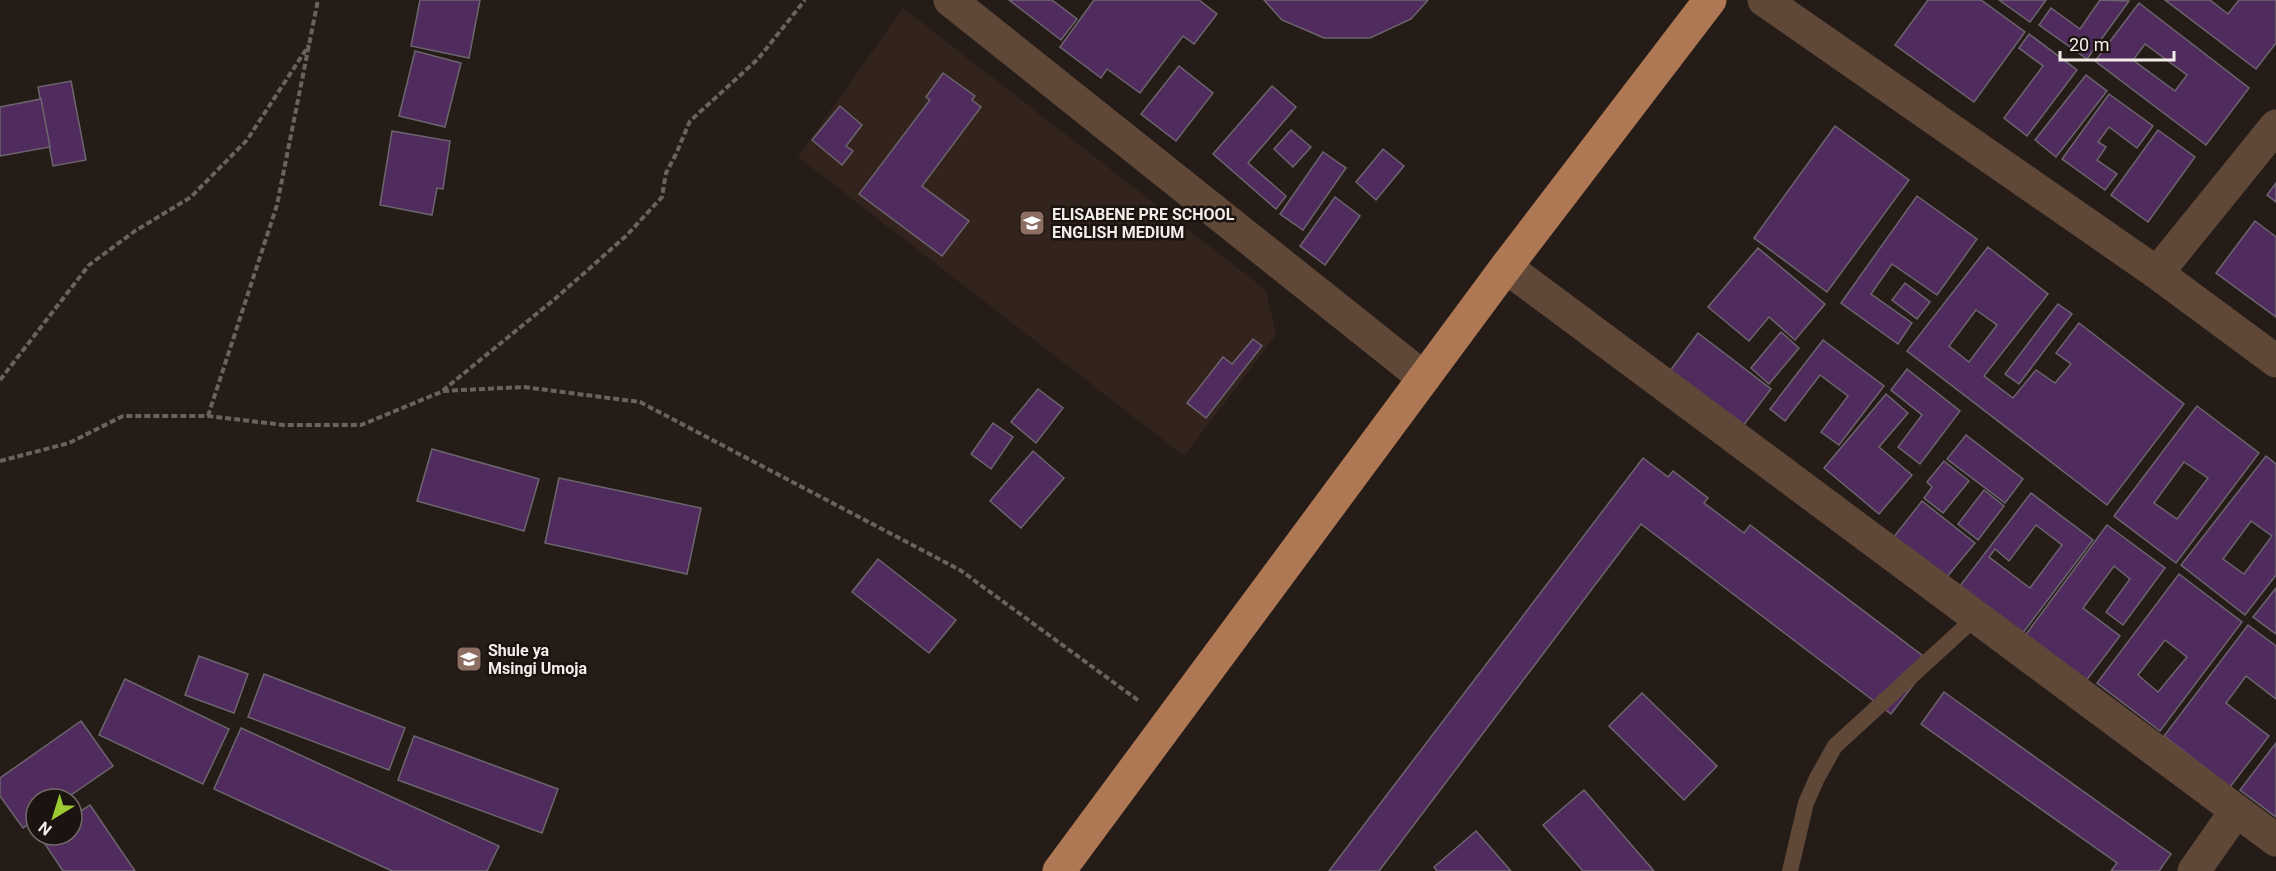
<svg xmlns="http://www.w3.org/2000/svg" width="2276" height="871" viewBox="0 0 2276 871" font-family="Roboto,sans-serif">
<style>
.built{fill:#32231d}
.building{fill:#502b5d;stroke:#6c656e;stroke-width:1.5;fill-rule:evenodd}
.lines{fill:none;stroke-linecap:round;stroke-linejoin:round}
.path{stroke:#6a625e;stroke-width:4;stroke-dasharray:6 3;stroke-linecap:butt}
.service{stroke:#604838;stroke-width:16}
.minor{stroke:#604838;stroke-width:33}
.trunk{stroke:#af7854;stroke-width:33}
.labels{text-anchor:middle;dominant-baseline:central;stroke-width:5;stroke-linejoin:round;paint-order:stroke}
.poi-label{font-size:16px;font-weight:bold;fill:#f3edea;stroke:#1b130f;text-anchor:start}
</style>
<rect width="100%" height="100%" fill="#251c18"/>
<path class="built" d="M903,8L1266,290L1276,335L1184,456L798,157Z"/>
<g class="building">
<path d="M420,0H480L469,58L411,46Z"/>
<path d="M1009,0H1052L1077,19L1061,40Z"/>
<path d="M1094,0H1199L1217,14L1194,44L1183,36L1140,93L1107,69L1101,78L1060,47Z"/>
<path d="M1264,0H1428L1411,19L1370,38H1324L1282,20Z"/>
<path d="M1928,0H1981L2025,32L1974,102L1895,45Z"/>
<path d="M1999,0H2046L2030,22Z"/>
<path d="M2100,0L2129,1L2087,59L2039,25L2051,8L2080,29Z"/>
<path d="M2165,0H2210L2228,14L2239,0H2276V43L2256,69Z"/>
<path d="M2139,3L2249,88L2206,145L2095,61ZM2145,44L2187,75L2175,91L2133,60Z"/>
<path d="M2029,34L2077,70L2027,136L2004,118L2043,66L2019,48Z"/>
<path d="M415,51L461,63L445,127L399,116Z"/>
<path d="M1179,66L1213,93L1176,141L1141,114Z"/>
<path d="M943,73L975,96L972,100L981,107L922,186L969,221L942,256L859,194L930,100L926,97Z"/>
<path d="M2086,75L2107,91L2056,157L2035,140Z"/>
<path d="M71,81L86,160L53,166L38,87Z"/>
<path d="M1272,86L1296,107L1248,163L1286,196L1276,209L1213,154Z"/>
<path d="M2109,94L2153,126L2137,148L2109,127L2098,142L2106,147L2097,160L2117,174L2105,190L2062,159Z"/>
<path d="M41,99L50,147L0,156V107Z"/>
<path d="M840,106L862,125L846,146L853,151L842,165L812,140Z"/>
<path d="M1835,126L1909,180L1827,292L1754,238Z"/>
<path d="M1291,130L1311,147L1293,167L1274,149Z"/>
<path d="M2158,130L2195,157L2148,222L2111,195Z"/>
<path d="M392,131L450,141L443,189L437,188L432,215L380,205Z"/>
<path d="M1383,149L1404,166L1376,200L1356,182Z"/>
<path d="M1323,152L1346,168L1303,230L1280,214Z"/>
<path d="M2276,183V202L2267,195Z"/>
<path d="M1917,196L1977,239L1937,295L1892,264L1871,294L1912,323L1898,344L1841,303Z"/>
<path d="M1335,197L1360,216L1325,265L1300,246Z"/>
<path d="M2255,221L2276,237V317L2216,273Z"/>
<path d="M1988,247L2048,294L1984,376L2013,398L2036,370L2055,383L2071,364L2056,353L2079,323L2184,404L2107,505L1907,351ZM1976,310L1997,325L1969,362L1949,346Z"/>
<path d="M1758,248L1825,304L1795,340L1769,317L1749,341L1708,307Z"/>
<path d="M1905,283L1930,302L1917,319L1892,300Z"/>
<path d="M2058,304L2072,314L2019,384L2005,374Z"/>
<path d="M1781,332L1799,348L1769,384L1751,368Z"/>
<path d="M1698,333L1771,389L1737,434L1664,379Z"/>
<path d="M1253,339L1262,346L1206,418L1187,403L1223,357L1232,364Z"/>
<path d="M1823,340L1884,386L1839,445L1821,432L1848,396L1820,375L1785,421L1770,409Z"/>
<path d="M1907,369L1960,411L1920,464L1898,447L1922,415L1891,390Z"/>
<path d="M1038,389L1063,408L1036,443L1011,422Z"/>
<path d="M1886,394L1908,413L1879,447L1912,475L1879,514L1824,468Z"/>
<path d="M2197,406L2259,453L2176,563L2114,516ZM2184,462L2208,478L2177,519L2154,503Z"/>
<path d="M993,423L1013,437L991,469L971,454Z"/>
<path d="M1966,435L2023,479L2005,503L1947,459Z"/>
<path d="M432,449L539,479L524,531L417,501Z"/>
<path d="M1033,451L1064,478L1021,528L990,501Z"/>
<path d="M2266,456L2276,464V575L2245,615L2181,565ZM2251,521L2272,536L2244,574L2223,559Z"/>
<path d="M1643,458L1668,477L1673,471L1708,498L1704,503L1744,533L1750,525L1931,662L1891,714L1641,524L1379,871H1329Z"/>
<path d="M1944,461L1969,481L1943,513L1924,498L1932,487L1927,482Z"/>
<path d="M559,478L701,508L687,574L545,543Z"/>
<path d="M1984,490L2004,506L1978,540L1958,524Z"/>
<path d="M2031,493L2093,540L2016,642L1953,595ZM2036,525L2062,545L2030,588L1989,557L1995,549L2009,561Z"/>
<path d="M1922,501L1975,543L1941,584L1889,543Z"/>
<path d="M2107,525L2165,568L2123,625L2106,612L2130,579L2114,566L2083,608L2120,636L2082,686L2021,641Z"/>
<path d="M878,559L956,620L929,653L852,592Z"/>
<path d="M2179,574L2242,622L2160,731L2097,683ZM2165,640L2187,657L2158,692L2138,675Z"/>
<path d="M2276,588V634L2253,617Z"/>
<path d="M2248,625L2276,646V699L2246,676L2226,703L2269,736L2230,787L2164,736Z"/>
<path d="M199,656L248,674L234,713L185,695Z"/>
<path d="M264,674L405,728L389,770L248,717Z"/>
<path d="M125,679L229,729L203,784L99,735Z"/>
<path d="M1944,692L2171,854L2159,871H2111L2117,863L1921,724Z"/>
<path d="M1642,693L1717,766L1684,800L1609,726Z"/>
<path d="M81,721L113,766L65,799H36V819L23,828L0,796V778Z"/>
<path d="M241,728L499,846L487,871H392L214,789Z"/>
<path d="M414,736L558,789L542,833L398,780Z"/>
<path d="M2276,743V817L2240,790Z"/>
<path d="M1584,790L1654,871H1583L1543,825Z"/>
<path d="M90,805L135,871H63L41,838L46,835H72V817Z"/>
<path d="M1476,831L1511,871H1437L1434,867Z"/>
</g>
<g class="lines">
<g class="path">
<path d="M0,380L89,265L135,231L191,197L247,140L309,45"/>
<path d="M443,391L524,387L640,402L960,570L1139,701"/>
<path d="M208,416L277,205L318,0"/>
<path d="M0,461L69,443L123,416H208L284,425H361L441,392L556,298L626,236L662,197L666,173L676,154L690,121L758,59L805,0"/>
</g>
<path class="service" d="M1790,871L1806,803L1817,778L1835,746L1976,617"/>
<g class="minor">
<path d="M950,0L1424,378"/>
<path d="M1764,0L2157,273L2276,361"/>
<path d="M1506,267L2276,840"/>
<path d="M2157,273L2276,126"/>
<path d="M2194,871L2236,811"/>
</g>
<path class="trunk" d="M1059,871L1506,267L1710,0"/>
</g>
<defs>
<g id="school-square" transform="scale(1.35)"><rect x="-9" y="-9" width="18" height="18" rx="4" fill="#8d6e63" stroke="#1b130f"/><path d="M0-5L7-2L0 1L-7-2ZM-4 1L0 2.5L4 1V4Q0 6-4 4Z" fill="#fff"/></g>
</defs>
<g fill-rule="evenodd">
<use href="#school-square" x="1032" y="223"/>
<use href="#school-square" x="469" y="659"/>
</g>
<g class="labels">
<g class="poi-label">
<text x="1052" y="214">ELISABENE PRE SCHOOL<tspan x="1052" dy="18">ENGLISH MEDIUM</tspan></text>
<text x="488" y="650">Shule ya<tspan x="488" dy="18">Msingi Umoja</tspan></text>
</g>
</g>
<g transform="translate(54 817) rotate(218)"><circle r="28" fill="#1b130f" stroke="#716a67" stroke-width="1.5"/>
<path d="M0-4.5L10 22L0 15L-10 22Z" fill="#9cca31"/>
<text y="-9" font-size="16" font-weight="bold" text-anchor="middle" fill="#f3edea">N</text>
</g>
<path d="M2060 51v9h114v-9" fill="none" stroke="#f3edea" stroke-width="3"/>
<text x="2069" y="51" font-size="18" fill="#f3edea" stroke="#1b130f" stroke-width="4.5" paint-order="stroke">20 m</text>
</svg>
